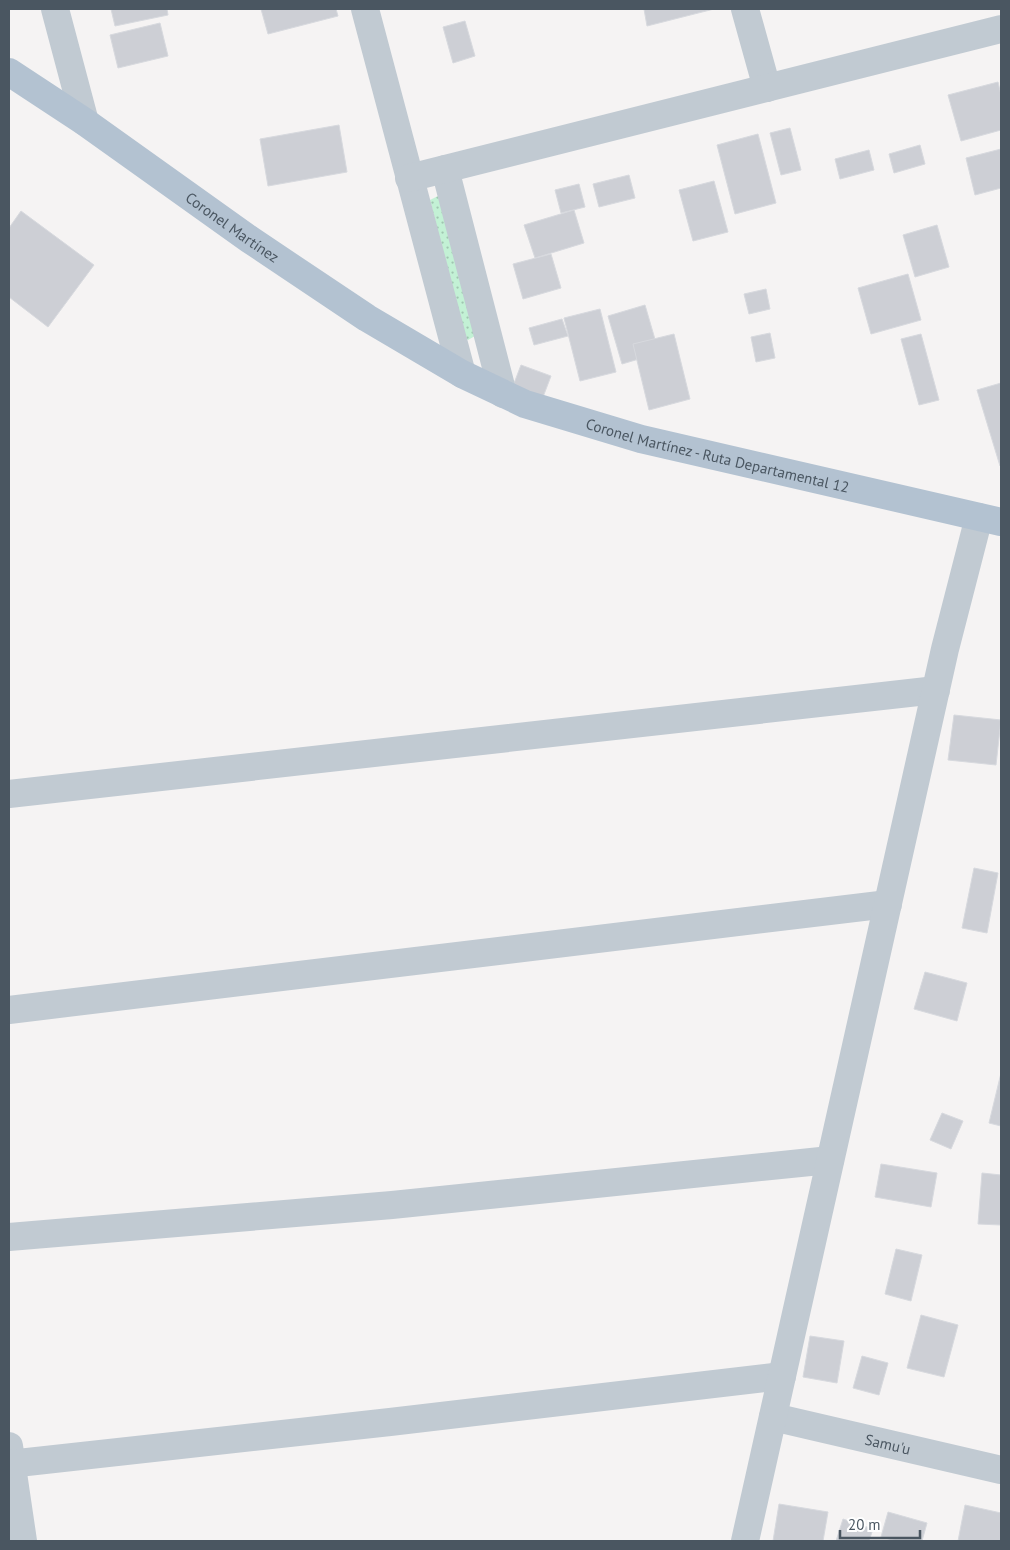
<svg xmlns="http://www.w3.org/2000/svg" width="1010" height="1550" viewBox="0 0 1010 1550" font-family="'PT Sans',sans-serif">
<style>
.grass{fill:url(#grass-dots)}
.building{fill:#cdcfd5;stroke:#d7d9de}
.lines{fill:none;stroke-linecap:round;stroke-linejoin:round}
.minor{stroke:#c1cad2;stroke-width:28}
.major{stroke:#b3c2d1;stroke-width:28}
.labels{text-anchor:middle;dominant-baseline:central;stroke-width:4;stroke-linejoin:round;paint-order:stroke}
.street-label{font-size:15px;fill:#4a5661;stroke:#fff}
</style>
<defs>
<pattern id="grass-dots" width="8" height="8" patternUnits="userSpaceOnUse" patternTransform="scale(1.25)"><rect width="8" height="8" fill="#c3f1d5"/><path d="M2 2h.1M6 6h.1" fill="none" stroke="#a0c6b0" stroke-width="1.8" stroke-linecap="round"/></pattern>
</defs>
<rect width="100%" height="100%" fill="#f5f3f3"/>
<path class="grass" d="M438,196L441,198L475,336L468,340L465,338L430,200Z"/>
<g class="building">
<path d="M111,9H167L168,15L115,26Z"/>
<path d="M261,9H336L338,16L268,34Z"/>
<path d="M644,9H714L647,26Z"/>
<path d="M465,21L475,56L453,63L443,27Z"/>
<path d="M160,23L168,56L118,68L110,35Z"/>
<path d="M998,82L1001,95V130L961,141L948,95Z"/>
<path d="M339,125L347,172L268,186L260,139Z"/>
<path d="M790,128L801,170L781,175L770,133Z"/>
<path d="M758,134L776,203L735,214L717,145Z"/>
<path d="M920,145L925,164L894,173L889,154Z"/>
<path d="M1001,149V188L975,195L966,158Z"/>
<path d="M869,150L874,170L840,179L835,159Z"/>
<path d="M629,175L635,198L599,207L593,184Z"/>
<path d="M714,181L728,232L693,241L679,190Z"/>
<path d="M579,184L585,207L561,213L555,190Z"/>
<path d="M574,210L584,243L535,258L524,225Z"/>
<path d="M21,211L94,265L48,327L9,297V228Z"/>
<path d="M937,225L949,267L915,277L903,235Z"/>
<path d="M551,254L561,288L523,299L513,264Z"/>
<path d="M908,274L921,320L871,334L858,288Z"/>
<path d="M766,289L770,309L749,314L744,294Z"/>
<path d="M645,305L659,353L622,364L608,316Z"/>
<path d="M600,309L616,372L580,381L564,318Z"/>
<path d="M562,319L568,336L534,345L529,328Z"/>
<path d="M770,333L775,358L756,362L751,337Z"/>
<path d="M674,334L690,399L649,410L633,344Z"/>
<path d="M921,334L939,400L919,405L901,339Z"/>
<path d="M521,365L551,376L543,397L513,386Z"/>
<path d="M1001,383V465L1000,466L977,390Z"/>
<path d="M954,715L1001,720L996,765L948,760Z"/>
<path d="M974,868L998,873L987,933L962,928Z"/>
<path d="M925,972L967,983L957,1021L914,1009Z"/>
<path d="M1001,1073V1126L989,1123Z"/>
<path d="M942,1113L963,1121L951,1149L930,1140Z"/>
<path d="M881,1164L937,1173L931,1207L875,1197Z"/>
<path d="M982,1173L1001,1175V1225L978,1224Z"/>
<path d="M896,1249L922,1255L911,1301L885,1294Z"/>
<path d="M921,1315L958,1325L944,1377L907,1368Z"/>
<path d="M810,1336L844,1341L837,1383L803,1377Z"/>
<path d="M862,1356L888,1363L879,1395L853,1388Z"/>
<path d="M779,1504L828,1512L823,1541H773Z"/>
<path d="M965,1505L1001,1513V1541H958Z"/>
<path d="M888,1512L927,1523L922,1541H897L881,1537Z"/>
<path d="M843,1519L873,1529L869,1541H836Z"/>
</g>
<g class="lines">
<g class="minor">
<path d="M55,9L85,122"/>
<path d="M365,9L462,374"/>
<path d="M745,9L767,88"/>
<path d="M445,169L503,394"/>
<path d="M409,178L1001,29"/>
<path d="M9,794L936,690"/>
<path d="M9,1010L888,904"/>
<path d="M9,1237L392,1205L830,1160"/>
<path id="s1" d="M773,1417L1001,1470"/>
<path d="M9,1446L23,1541"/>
<path d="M9,1464L390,1422L782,1376"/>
<path d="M745,1541L945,649L979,517"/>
</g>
<path class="major" id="s2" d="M9,72L85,122L249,239L367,318L462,374L525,404L641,439L1001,522"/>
</g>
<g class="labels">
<g class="street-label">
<text stroke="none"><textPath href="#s2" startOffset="272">Coronel Martínez</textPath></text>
<text stroke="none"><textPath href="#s2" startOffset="814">Coronel Martínez - Ruta Departamental 12</textPath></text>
<text stroke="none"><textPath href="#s1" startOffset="118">Samu'u</textPath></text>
</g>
</g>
<rect width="1010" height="1550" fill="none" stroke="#4a5661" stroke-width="20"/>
<path d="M840 1530v8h80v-8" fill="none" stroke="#4a5661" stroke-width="2.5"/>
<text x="848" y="1530" font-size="15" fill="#4a5661" stroke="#ffffff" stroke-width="4" paint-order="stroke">20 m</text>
</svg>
